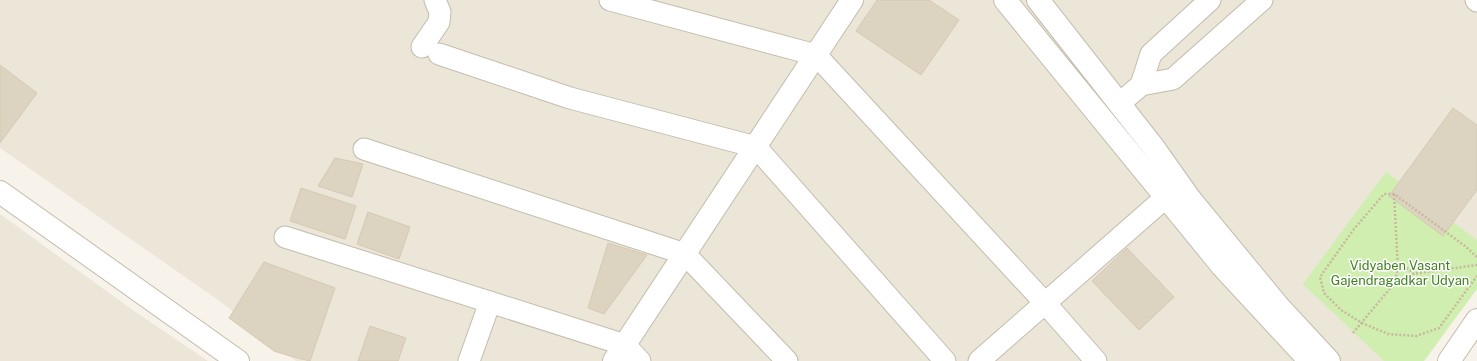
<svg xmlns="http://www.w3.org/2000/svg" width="1477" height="361" viewBox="0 0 1477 361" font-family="'Public Sans',sans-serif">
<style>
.residential{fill:#ebe6d8}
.green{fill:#d0eeb0}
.building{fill:#ddd3c1;stroke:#d5c9b1}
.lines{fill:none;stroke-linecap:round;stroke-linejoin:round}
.minor-casing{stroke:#c4bcac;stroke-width:23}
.tertiary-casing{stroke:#c4bcac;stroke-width:24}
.path{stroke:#c7b99b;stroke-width:2.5;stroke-dasharray:2 2;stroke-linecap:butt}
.minor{stroke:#fff;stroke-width:21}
.tertiary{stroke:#fff;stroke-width:22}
.labels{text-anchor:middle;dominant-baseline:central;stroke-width:3;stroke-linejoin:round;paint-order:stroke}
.park-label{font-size:13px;fill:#418021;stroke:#fff}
</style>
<rect width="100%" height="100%" fill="#f7f3eb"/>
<g class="residential">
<path d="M0,0H1477V271L1410,361H296L221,302L0,148Z"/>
<path d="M0,214L134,311L208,361H0Z"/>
</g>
<path class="green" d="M1386,172L1477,240V289L1424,361H1384L1303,284Z"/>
<g class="building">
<path d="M877,0H929L959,20L921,75L856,31Z"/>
<path d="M0,65L37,93L0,143Z"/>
<path d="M1453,108L1477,125V190L1443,236L1389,196Z"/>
<path d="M335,158L363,164L352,197L318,186Z"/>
<path d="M301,188L356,206L345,239L290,221Z"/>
<path d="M368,212L410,227L399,259L357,244Z"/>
<path d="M608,243L647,255L604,314L588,308Z"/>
<path d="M1127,248L1174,297L1139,330L1092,281Z"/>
<path d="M264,262L335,288L310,361L290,356L274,351L229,318Z"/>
<path d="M370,326L406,338L398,361H358Z"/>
</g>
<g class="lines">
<g class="minor-casing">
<g id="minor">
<path d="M610,0L816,55L1045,303L1096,361"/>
<path d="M1476,0L1477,1"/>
<path d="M422,47L439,22L440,12L435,0"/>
<path d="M439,54L570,98L756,147L945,361"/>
<path d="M1141,85L1173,79L1262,0"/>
<path d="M1119,104L1141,85L1151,54L1210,0"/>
<path d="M364,149L685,254L787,361"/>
<path d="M285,237L625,345L640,361"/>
<path d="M469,361L490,302"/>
<path d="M979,361L1165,198L1179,187"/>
</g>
</g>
<g class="tertiary-casing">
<g id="tertiary">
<path d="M1005,0L1222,266L1310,361"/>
<path d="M1038,0L1154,148L1190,199L1279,307L1329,361"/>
<path d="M0,192L238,361"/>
<path d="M614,361L852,0"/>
<path d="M1449,361L1477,320"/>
</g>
</g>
<g class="path">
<path d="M1394,194L1398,270"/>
<path d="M1477,257L1465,246L1394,194H1384L1354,229L1320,277L1324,293L1341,310L1362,323L1388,334L1416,336L1439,328L1477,276"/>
<path d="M1412,274L1477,265"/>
<path d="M1353,333L1397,280C1392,260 1419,268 1412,280C1409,284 1405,285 1400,284L1397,280"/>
</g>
<use href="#minor" class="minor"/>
<use href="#tertiary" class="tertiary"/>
</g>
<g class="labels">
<g class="park-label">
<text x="1400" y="265">Vidyaben Vasant<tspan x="1400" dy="15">Gajendragadkar Udyan</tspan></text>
</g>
</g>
</svg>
